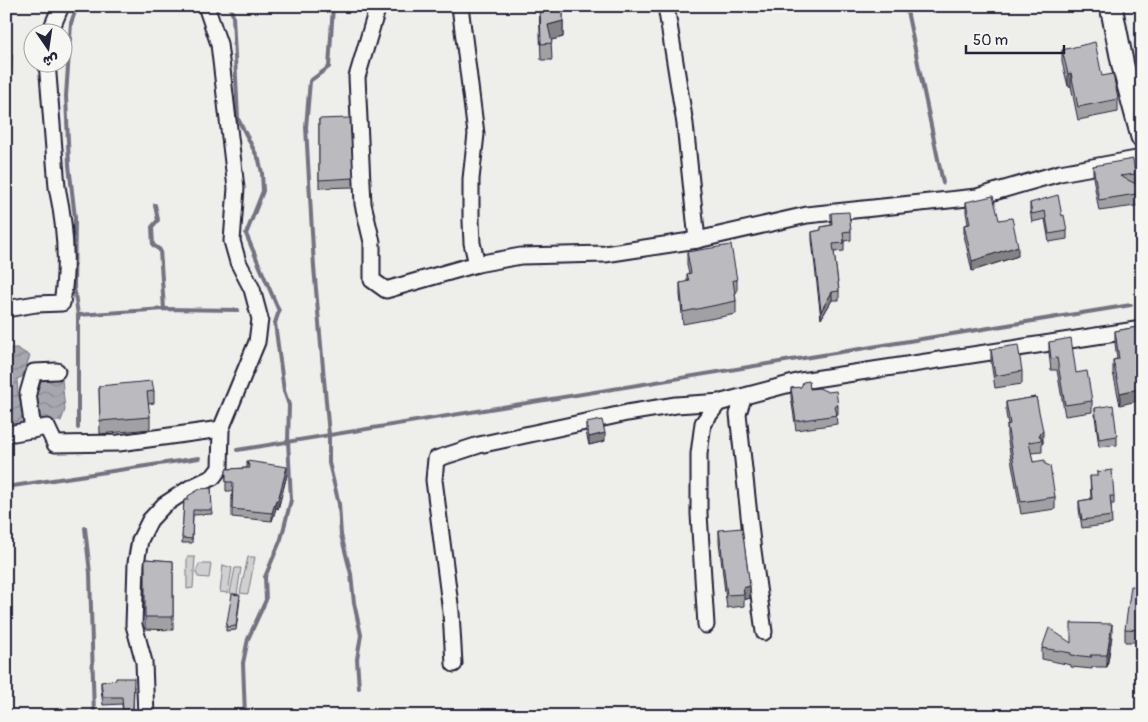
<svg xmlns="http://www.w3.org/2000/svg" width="1148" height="722" viewBox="0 0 1148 722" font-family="Pangolin,'Playpen Sans Arabic',sans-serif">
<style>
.grass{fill:#d0d0d1;stroke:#797986}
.water{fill:url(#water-waves);stroke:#727281}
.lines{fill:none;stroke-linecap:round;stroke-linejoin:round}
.stream{stroke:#727281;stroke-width:4}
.street-casing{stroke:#22223b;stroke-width:19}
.secondary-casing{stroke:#22223b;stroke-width:25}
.street{stroke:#f6f6f2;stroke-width:15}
.secondary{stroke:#f6f6f2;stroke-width:21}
.wall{fill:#a1a1a4;stroke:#22223b}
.shaded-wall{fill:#838386;stroke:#22223b}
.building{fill:#bbbbbf;stroke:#22223b}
</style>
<defs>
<pattern id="water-waves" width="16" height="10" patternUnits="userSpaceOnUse" patternTransform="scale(1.25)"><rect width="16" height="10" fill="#a7a7af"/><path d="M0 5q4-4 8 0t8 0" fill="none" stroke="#888890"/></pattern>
</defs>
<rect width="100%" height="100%" fill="#eeeeeb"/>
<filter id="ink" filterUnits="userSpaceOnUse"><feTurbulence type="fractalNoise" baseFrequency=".02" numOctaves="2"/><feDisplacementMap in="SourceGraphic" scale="10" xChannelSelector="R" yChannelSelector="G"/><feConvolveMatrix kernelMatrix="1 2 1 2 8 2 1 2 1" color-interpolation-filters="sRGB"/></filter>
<g filter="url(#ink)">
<g class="grass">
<path d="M187,557H195L193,588L187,589Z"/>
<path d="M248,557H255L248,594L240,593Z"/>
<path d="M199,564H211L209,578L198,577L196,572Z"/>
<path d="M223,565L232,568L228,593L220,592Z"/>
<path d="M235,568H241L237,594L230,593Z"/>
</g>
<g class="water">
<path d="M6,348H17L30,356L22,377L17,379L18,396L21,397L26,426L15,429L6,428Z"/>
<path d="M40,376L62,379L65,410L61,421L39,420L33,410L32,386Z"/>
</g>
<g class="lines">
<g class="stream">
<path d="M77,6L71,23L66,96L69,165L75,218L74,287L78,315"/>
<path d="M230,6L233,16L238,119L259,160L262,173L263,191L246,234L279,311L275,323L284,391L289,405L288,441L291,500L281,539L265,577L266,600L248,639L243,663L245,716"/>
<path d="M333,6L329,67L310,81L306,127L314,267L329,435V463L339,504L341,535L351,574L354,603L361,635L357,659L359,688"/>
<path d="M906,6L943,183"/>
<path d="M155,205L158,220L152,227L153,245L160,250L164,309"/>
<path d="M78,428V315L164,309L238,310"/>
<path d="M237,450L1131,305"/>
<path d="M6,487L199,458"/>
<path d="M85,528L90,573L94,716"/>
</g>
<g class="street-casing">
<g id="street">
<path d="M378,6L357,77L363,204L372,242V280L386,290L477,264"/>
<path d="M460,6L476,134L471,179V221L472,243L477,264L521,256L605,254L697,240L807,215L977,197L1060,173L1142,158"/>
<path d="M666,6L685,124L697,240"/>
<path d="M50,32L61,6"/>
<path d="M6,309L36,304L62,303C68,266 65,224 57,187L47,62"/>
<path d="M743,398L738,414L752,543L764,632"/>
<path d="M33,430L28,393L34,372L57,371"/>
<path d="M14,433L47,427L55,444L119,443L221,429"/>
<path d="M706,625L699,514V454L703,423L719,402"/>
<path d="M454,664L451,612L434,480L436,459L479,445L627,413L676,405L722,402L801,381L1142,329"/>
<path d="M146,716L144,662L134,625L136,563L140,540L150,520L164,505L190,488L213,477L220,468L221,429L257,342L260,319L252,289L238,262L232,241L236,188L219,44L206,6"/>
</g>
</g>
<g class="secondary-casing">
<path id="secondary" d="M1111,6L1123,66L1142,137"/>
</g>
<use href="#street" class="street"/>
<use href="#secondary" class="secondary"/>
</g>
<g class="wall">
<path d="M539,6H563V37L551,40L552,60H541Z"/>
<path d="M6,10L12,15L11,26H6Z"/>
<path d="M1062,50L1102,76L1118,99V112L1078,120L1071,86H1068L1062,62Z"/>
<path d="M6,53L12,54L11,97L6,96Z"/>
<path d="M319,119L353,178V187L319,188Z"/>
<path d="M1093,166L1135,174V184L1142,193V205L1099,211L1093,177Z"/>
<path d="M966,202L999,220L1018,256L972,271L964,235V225L968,224L966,212Z"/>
<path d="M1030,203L1062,216L1067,231V239L1049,242L1045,219L1032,222L1030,210Z"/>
<path d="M831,213L851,231V240L844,241V251L834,252L839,291V300H832L821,319L812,240V232L821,230V227L831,225Z"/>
<path d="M687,252L737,280V292L735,293L736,301V314L683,324L680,295V283L687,282V274H689L687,265Z"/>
<path d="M1137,327L1120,405L1113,372V360L1117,359L1115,343V331Z"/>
<path d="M1049,342L1076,373L1092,401V412L1065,416L1057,370H1051L1049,353Z"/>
<path d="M991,349L1022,371V384L995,388L991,362Z"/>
<path d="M99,386L154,391V403L148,404L150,417V429L100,434Z"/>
<path d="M791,388L810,389L838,406V414L836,415L837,424L796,430L791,397Z"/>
<path d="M1036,397L1043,443L1042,444V452L1031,453L1033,462L1045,464L1055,497V509L1021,514L1007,436V425L1008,424L1006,414V402Z"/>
<path d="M1095,408L1117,436V445L1099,447L1095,416Z"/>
<path d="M586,423L605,441L589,445L586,432Z"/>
<path d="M247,461L287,475L278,509L276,508L272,521L232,517V491H226V469L247,468Z"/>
<path d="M1090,476L1114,496V504H1111L1112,524L1082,528L1079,509V501L1091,499Z"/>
<path d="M211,488L212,514L193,515L192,543H182L184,500H188Z"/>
<path d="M719,530L750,598L744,600V606L727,608L719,542Z"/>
<path d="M145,559L173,561V630L145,629Z"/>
<path d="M1142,587V642H1125V629Z"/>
<path d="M240,599L236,630L226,631V627Z"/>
<path d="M1112,636L1107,667H1092V669L1071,667V665L1042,659V648Z"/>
<path d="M101,682L134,686L133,716H123L122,704L103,705L101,689Z"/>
</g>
<g class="shaded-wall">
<path d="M563,21V37L548,41V25Z"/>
<path d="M1071,73V86H1068V74Z"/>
<path d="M1018,246V256L972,271V261Z"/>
<path d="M832,292V300L821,319V311Z"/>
<path d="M1142,388V400L1120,405V393Z"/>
<path d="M1043,431V443L1042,444V440L1039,435Z"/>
<path d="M605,433V441L589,445V437Z"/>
<path d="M287,467V475L278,509V500Z"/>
<path d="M276,500V508L272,521V513Z"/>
<path d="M750,586V598L744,600V594L743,588Z"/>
<path d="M1112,624V636L1107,667V655Z"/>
</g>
<g class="building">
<path d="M540,6H563V21L548,25L552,43L541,44Z"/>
<path d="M6,10H12L11,22H6Z"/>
<path d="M1095,42L1102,76L1113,74L1118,99L1078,107L1071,73L1068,74L1062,50Z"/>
<path d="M6,53L12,54L11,88H6Z"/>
<path d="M350,118L353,178L319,180V119Z"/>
<path d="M1133,159L1135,174L1120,176L1142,187V193L1099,200L1093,166Z"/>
<path d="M1058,195L1062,216L1064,215L1067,231L1049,234L1045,211L1032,214L1030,203Z"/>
<path d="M993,196L999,220L1012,218L1018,246L972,261L964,225L970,224L966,202Z"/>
<path d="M849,212L851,231L843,232L844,243L833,244L839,291L832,292L821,311L812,232L821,230V227L832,225L831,213Z"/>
<path d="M731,245L737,280H733L736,301L683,312L680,283L689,281L687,274L691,273L687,252Z"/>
<path d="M1137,327L1142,356V388L1120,393L1113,360L1119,359L1115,331Z"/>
<path d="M1071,338L1076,373L1087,371L1092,401L1065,405L1057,358L1051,359L1049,342Z"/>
<path d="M1018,345L1022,371L995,376L991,349Z"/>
<path d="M152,381L154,391L147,392L150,417L100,421L99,386Z"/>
<path d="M809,381L810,389L819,388L828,392L836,391L838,406H835L837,415L796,421L791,388L801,387L803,382Z"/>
<path d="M1036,397L1043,431L1039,435L1042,440L1029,442L1033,462L1045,460V464L1050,466L1055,497L1021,502L1007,425L1010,424L1006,402Z"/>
<path d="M1113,405L1117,436L1099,439L1095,408Z"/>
<path d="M602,420L605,433L589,437L586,423Z"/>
<path d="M247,461L287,467L278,500H276L272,513L232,509L233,482H226V469L250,468Z"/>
<path d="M1112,470L1114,496H1110L1112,516L1082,520L1079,501L1092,499L1090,476H1097V472Z"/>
<path d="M211,488L212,510H193L192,539L182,538L184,500H188V496L200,489Z"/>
<path d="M742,528L750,586L743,588L744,594L727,595L719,530Z"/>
<path d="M145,559L173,561V617H145Z"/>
<path d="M1131,586L1142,587V630L1125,629Z"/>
<path d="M232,594L240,595L236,626L226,627Z"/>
<path d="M1071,623L1112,624L1107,655H1090L1092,657L1071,655V653L1042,648L1049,628L1071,643Z"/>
<path d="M116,678H134L133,708L123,710L122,697H103L101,682L116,680Z"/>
</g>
</g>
<rect width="1148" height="722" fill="none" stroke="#f6f6f2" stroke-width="25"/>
<rect x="12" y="12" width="1123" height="697" fill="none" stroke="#22223b" stroke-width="2" filter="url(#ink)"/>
<g transform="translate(48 48) rotate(167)"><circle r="24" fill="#f6f6f2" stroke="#a1a1a9"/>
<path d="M0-4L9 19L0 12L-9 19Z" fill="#22223b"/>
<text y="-8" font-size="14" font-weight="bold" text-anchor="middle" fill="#22223b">ش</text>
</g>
<path d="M966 45v8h98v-8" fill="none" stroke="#22223b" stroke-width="2.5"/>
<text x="973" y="45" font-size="15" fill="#22223b" stroke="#f6f6f2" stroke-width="4" paint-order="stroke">50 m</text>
</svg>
